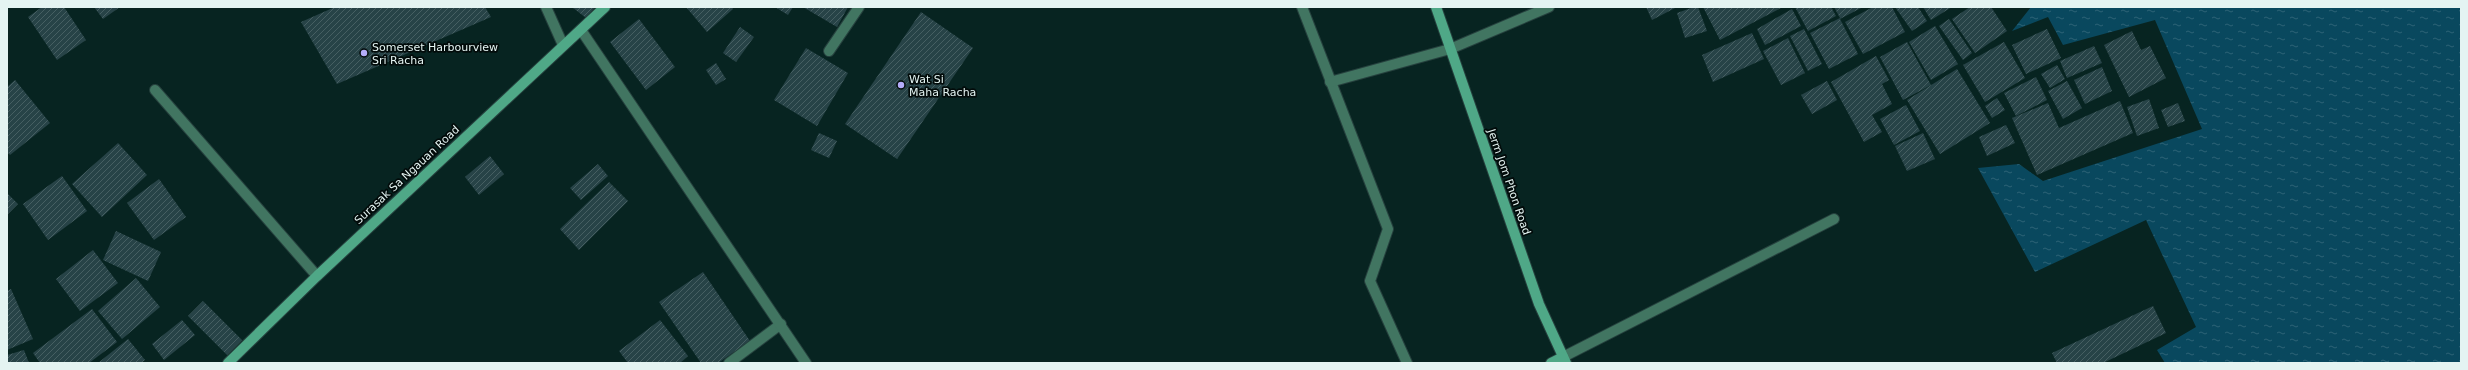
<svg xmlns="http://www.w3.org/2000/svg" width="2468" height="370" viewBox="0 0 2468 370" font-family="'DejaVu Sans',sans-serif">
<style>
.water{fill:url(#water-ripples)}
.building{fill:url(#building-hatch)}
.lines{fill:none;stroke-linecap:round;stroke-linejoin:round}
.lane-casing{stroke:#26413e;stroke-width:12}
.street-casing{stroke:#26413e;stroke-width:12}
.secondary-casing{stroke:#26413e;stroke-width:12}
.lane{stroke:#417561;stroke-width:10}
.street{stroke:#417561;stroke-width:10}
.secondary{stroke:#4fa887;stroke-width:10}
.poi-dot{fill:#b4acf9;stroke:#020b0a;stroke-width:1.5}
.labels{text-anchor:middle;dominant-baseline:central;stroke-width:3.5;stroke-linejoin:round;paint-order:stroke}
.poi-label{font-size:11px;fill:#e4f4f2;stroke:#020b0a;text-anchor:start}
.street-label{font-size:11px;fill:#e4f4f2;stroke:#020b0a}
</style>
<defs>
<pattern id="water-ripples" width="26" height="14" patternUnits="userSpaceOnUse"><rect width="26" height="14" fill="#09485e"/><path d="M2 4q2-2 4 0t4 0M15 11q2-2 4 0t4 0" fill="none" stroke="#2d6376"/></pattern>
<pattern id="building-hatch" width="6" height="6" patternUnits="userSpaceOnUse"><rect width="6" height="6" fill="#274347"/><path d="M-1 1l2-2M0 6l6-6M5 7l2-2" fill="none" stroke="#465f62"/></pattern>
</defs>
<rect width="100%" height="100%" fill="#072421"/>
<path class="water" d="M2031,7H2461V363H2165L2157,350L2196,327L2146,220L2035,272L1978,168L2019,164L2043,181L2202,129L2155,20L2063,45L2048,17L2012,31Z"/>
<g class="building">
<path d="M42,7H64L86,40L57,60L28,17Z"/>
<path d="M94,7H120L103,19Z"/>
<path d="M335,7H485L491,17L337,84L301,22Z"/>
<path d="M572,7H595L586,18Z"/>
<path d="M686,7H732L733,9L707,32Z"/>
<path d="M775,7H793L788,15Z"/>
<path d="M803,7H848L837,27Z"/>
<path d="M1646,7H1677L1652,20Z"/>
<path d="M1694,7H1698L1707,31L1685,38L1677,13Z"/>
<path d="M1703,7H1783L1720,40Z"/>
<path d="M1795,7H1831L1836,16L1808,31Z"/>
<path d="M1834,7H1863L1840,19L1858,54L1829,69L1810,33L1840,18Z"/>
<path d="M1873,7H1892L1905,32L1863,54L1845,22Z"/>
<path d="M1895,7H1918L1927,21L1912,31Z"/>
<path d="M1923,7H1952L1931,20Z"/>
<path d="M1970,7H1991L2007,31L1975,53L1952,19Z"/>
<path d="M1792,9L1801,26L1765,45L1757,29Z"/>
<path d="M921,12L973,48L897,159L845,124Z"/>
<path d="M639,19L675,67L646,90L610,42Z"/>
<path d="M1949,19L1972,53L1963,60L1939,26Z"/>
<path d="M1935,26L1958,64L1931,80L1909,42Z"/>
<path d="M740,27L754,37L736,62L723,53Z"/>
<path d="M1804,29L1822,64L1808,71L1790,36Z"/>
<path d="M2047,29L2061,58L2026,74L2012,45Z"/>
<path d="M2132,31L2141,50L2150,46L2166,78L2129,97L2104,45Z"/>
<path d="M1752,33L1764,59L1713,82L1702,55Z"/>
<path d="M1788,38L1805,73L1781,85L1763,51Z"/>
<path d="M1907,42L1931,85L1903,100L1880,57Z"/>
<path d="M2004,42L2025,78L1985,102L1963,65Z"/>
<path d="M2094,46L2102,63L2067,78L2060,61Z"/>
<path d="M806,48L848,73L817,126L774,100Z"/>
<path d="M1876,56L1889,80L1882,84L1892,104L1872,115L1882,132L1864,142L1831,82Z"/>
<path d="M716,63L726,79L716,85L706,70Z"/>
<path d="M2057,65L2065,79L2050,88L2041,74Z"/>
<path d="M2102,67L2112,91L2085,104L2074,80Z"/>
<path d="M1957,69L1990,123L1940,154L1907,100Z"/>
<path d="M2036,77L2047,100L2016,116L2004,93Z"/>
<path d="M15,80L50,123L10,155L7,152V87Z"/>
<path d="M1827,81L1837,100L1812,114L1801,95Z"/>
<path d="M2067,81L2082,108L2063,119L2048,91Z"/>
<path d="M1997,98L2005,110L1992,118L1985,106Z"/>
<path d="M2149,99L2159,128L2137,136L2127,107Z"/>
<path d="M2120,101L2133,133L2037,175L2012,118L2048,103L2059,128Z"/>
<path d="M2178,103L2185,121L2168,127L2161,110Z"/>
<path d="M1906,105L1920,131L1894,145L1880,119Z"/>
<path d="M2006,125L2015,143L1987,156L1979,137Z"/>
<path d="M819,133L837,141L829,158L811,150Z"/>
<path d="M1923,133L1935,159L1907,171L1895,146Z"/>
<path d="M118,143L147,175L102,217L72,184Z"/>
<path d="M490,156L504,174L479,195L465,177Z"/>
<path d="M598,164L608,176L581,200L570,188Z"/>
<path d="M62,176L87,211L48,240L23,204Z"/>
<path d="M159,179L186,217L154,240L127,203Z"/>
<path d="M609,182L628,201L579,250L560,229Z"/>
<path d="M7,193L18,204L7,215Z"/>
<path d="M116,231L161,252L148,281L103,260Z"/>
<path d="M93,250L118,283L80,311L56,279Z"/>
<path d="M703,272L750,341L718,363H701L659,302Z"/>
<path d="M136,278L160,307L122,339L98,311Z"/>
<path d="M11,289L33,339L7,350V291Z"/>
<path d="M203,301L242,340L227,355L188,316Z"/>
<path d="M2153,306L2166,333L2103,363H2057L2052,353Z"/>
<path d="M92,309L117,342L89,363H40L33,353Z"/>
<path d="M182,320L195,335L164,360L152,344Z"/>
<path d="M660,320L688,356L680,363H628L619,351Z"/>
<path d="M128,339L145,360L141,363H98Z"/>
<path d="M24,350L29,363H7V355Z"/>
</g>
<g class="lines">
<g class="lane-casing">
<g id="lane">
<path d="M1302,7L1388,229L1370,281L1407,363"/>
<path d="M829,51L859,7"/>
<path d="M1330,82L1450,49"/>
<path d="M155,90L317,276"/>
<path d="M729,363L781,324"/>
</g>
</g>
<g class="street-casing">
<g id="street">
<path d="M546,7L563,45"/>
<path d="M581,30L806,363"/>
<path d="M1450,49L1549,7"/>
<path d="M1563,357L1834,219"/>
</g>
</g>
<g class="secondary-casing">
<g id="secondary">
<path d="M1436,7L1539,304L1566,363"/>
<path d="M228,363L317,276L605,7"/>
<path d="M1551,363L1563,357"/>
</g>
</g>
<use href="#lane" class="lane"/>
<use href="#street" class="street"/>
<use href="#secondary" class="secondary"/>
</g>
<g class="poi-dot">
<circle cx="364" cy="53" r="4"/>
<circle cx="901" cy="85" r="4"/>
</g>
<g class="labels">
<g class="poi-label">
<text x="372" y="47">Somerset Harbourview<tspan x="372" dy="13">Sri Racha</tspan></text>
<text x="909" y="79">Wat Si<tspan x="909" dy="13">Maha Racha</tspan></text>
</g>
<g class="street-label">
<text transform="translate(407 175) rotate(-43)">Surasak Sa Ngauan Road</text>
<text transform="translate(1509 182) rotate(71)">Jerm Jom Phon Road</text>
</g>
</g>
<rect width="2468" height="370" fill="none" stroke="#e4f4f2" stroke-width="16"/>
</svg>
